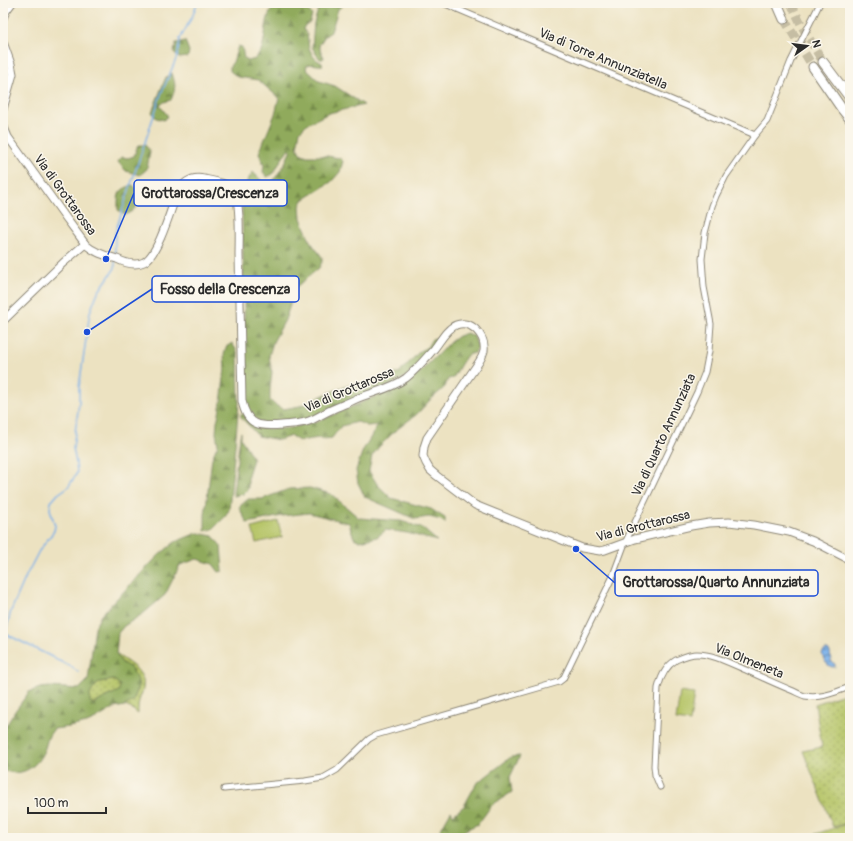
<svg xmlns="http://www.w3.org/2000/svg" width="853" height="841" viewBox="0 0 853 841" font-family="Pangolin,sans-serif">
<style>
.green{fill:url(#green-dots);stroke:#707848}
.forest{fill:url(#forest-firs);stroke:#5e6a43;fill-rule:evenodd}
.pitch{fill:#b5c466;stroke:#707848}
.water{fill:url(#water-rules);stroke:#526e8a}
.lines{fill:none;stroke-linecap:round;stroke-linejoin:round}
.stream{stroke:#7ab0e9;stroke-width:1.5}
.highway-tunnel{stroke:#c5bda3;stroke-width:9;stroke-dasharray:9 4.5;stroke-linecap:butt}
.street-casing{stroke:#8c8676;stroke-width:7}
.secondary-casing{stroke:#8c8676;stroke-width:9}
.highway-casing{stroke:#8c8676;stroke-width:11}
.street{stroke:#fff;stroke-width:5}
.secondary{stroke:#fff;stroke-width:7}
.highway{stroke:#fff;stroke-width:9}
.labels{text-anchor:middle;dominant-baseline:central;stroke-width:3;stroke-linejoin:round;paint-order:stroke}
.street-label{font-size:13px;fill:#2b2b2b;stroke:#fbf7ec}
.leader{fill:none;stroke:#1d4ed8;stroke-width:1.5}
.callout-dot{fill:#1d4ed8;stroke:#fbf7ec;stroke-width:1.5}
.callout{fill:#fbf7ec;stroke:#1d4ed8;stroke-width:1.5}
.callout-label{font-size:14px;text-anchor:middle;font-weight:bold;fill:#2b2b2b}
</style>
<defs>
<pattern id="green-dots" width="8" height="8" patternUnits="userSpaceOnUse"><rect width="8" height="8" fill="#b5c466"/><path d="M2 2h.1M6 6h.1" fill="none" stroke="#939f54" stroke-width="1.8" stroke-linecap="round"/></pattern>
<pattern id="forest-firs" width="22" height="20" patternUnits="userSpaceOnUse"><rect width="22" height="20" fill="#90aa5b"/><path d="M5 1l3.5 6h-7zM16 11l3.5 6h-7z" fill="#768b4b"/></pattern>
<pattern id="water-rules" width="6" height="5" patternUnits="userSpaceOnUse"><rect width="6" height="5" fill="#7ab0e9"/><path d="M0 2.5h6" fill="none" stroke="#648fbd"/></pattern>
</defs>
<rect width="100%" height="100%" fill="#fbf7ec"/>
<filter id="ink" filterUnits="userSpaceOnUse"><feTurbulence type="fractalNoise" baseFrequency=".025" numOctaves="2"/><feDisplacementMap in="SourceGraphic" scale="8" xChannelSelector="R" yChannelSelector="G"/><feConvolveMatrix kernelMatrix="1 2 1 2 8 2 1 2 1" color-interpolation-filters="sRGB"/></filter>
<filter id="wash" filterUnits="userSpaceOnUse"><feTurbulence type="fractalNoise" baseFrequency=".012" numOctaves="4" result="noise"/><feDisplacementMap in="SourceGraphic" scale="16" xChannelSelector="R" yChannelSelector="G"/><feGaussianBlur stdDeviation="0.9" result="paint"/><feColorMatrix in="noise" values="0 0 0 0 0 0 0 0 0 0 0 0 0 0 0 0 0 1.4 0 .05"/><feComposite in="paint" operator="in"/></filter>
<g filter="url(#wash)">
<rect width="100%" height="100%" fill="#ece2c1"/>
<g class="green">
<path d="M116,654C128,663 147,671 143,689C143,692 141,695 140,698C138,703 138,708 138,714L132,709L125,706L133,700L139,686L131,668L122,663Z"/>
<path d="M114,680L120,685V691L106,697L94,704L89,702V695L93,689L99,682Z"/>
<path d="M850,692V822L833,827L803,751L822,747L815,704Z"/>
</g>
<g class="forest">
<path d="M278,3C289,3 290,7 299,9C303,10 306,9 309,11L312,15L310,22L305,25L303,29L307,34L309,48L313,56L317,60L322,63L323,65C317,66 313,63 307,65L306,69L319,81L335,86L364,105L329,113L307,124L300,131L297,147L300,153L307,156H327L340,158L343,161L340,172L331,182L303,200L300,206L301,218L310,241L322,257V262L319,268L296,287L285,320L273,342L269,356L272,372L270,390V400L275,405L283,409L300,406L330,392L353,384L371,383L400,372L419,352L427,347L432,339L436,338L437,339L426,356L408,375L391,385L291,425H269L258,421L251,416L248,410L246,399L242,202V196L237,185H241L247,188V181L253,172L261,180V194L264,199L268,196L269,187L284,165L291,150L289,148L285,154L273,174L267,177L263,172L264,165L259,153L275,114L279,98L258,80L238,77L230,71V66L233,62L238,46L242,47L244,58L248,61L255,59C257,56 261,52 262,48C267,33 264,12 278,3Z"/>
<path d="M320,3H342L341,7L338,9L331,32L325,36L319,45L321,52L324,57L323,59H320L316,54L312,47L314,23Z"/>
<path d="M185,41L189,51L188,57L179,58L174,52L176,43Z"/>
<path d="M172,73C176,85 176,88 171,100L164,102L160,106L168,116L164,120L156,118L152,112L166,77Z"/>
<path d="M138,145H145L150,151L147,169L140,175L126,171L118,162L121,157L128,158L134,156Z"/>
<path d="M133,185L138,190L141,199C137,207 134,211 125,215L118,210C118,194 117,190 133,185Z"/>
<path d="M467,333L474,336L478,348L474,353L467,355L461,364L453,378L448,379L445,387L429,401L417,414L395,431L378,448L372,456L369,471L377,484L391,498L431,509L445,518V523L441,520L429,517L415,519L365,497L358,483L356,470L363,450L378,425L367,426L358,422L341,426L332,438L325,439L319,438L299,441L291,436L279,440L258,436L241,417V414H244L260,428L276,429L291,428L321,420L400,386L418,374L450,342L458,336Z"/>
<path d="M232,343L238,353L239,403L229,510L225,517L213,529L205,531V515L210,474L212,458L218,444L216,433L217,421L219,414L222,395L225,368L224,355L226,347Z"/>
<path d="M241,432V439L247,448L253,459L248,475V489L243,494L234,496L233,493L240,436Z"/>
<path d="M310,488L331,494L359,518L401,521L422,528L437,541L407,533L386,530L377,537L360,541L354,538L349,523L309,513L282,516L247,523L239,507L248,499H262L289,489Z"/>
<path d="M197,533L213,536L221,546L223,571L219,572L213,564L197,559L180,565L165,595L144,613L124,626L118,633L116,654L122,663L131,668L137,678L139,686L133,701L125,706L114,708L96,719L87,723L69,727L54,729C47,737 48,739 45,748C40,761 31,772 15,773C12,773 7,771 3,771V731L15,711L29,692L40,688L50,687L79,689L88,680L95,627L101,615L159,555L175,542ZM114,680L120,685L119,691L106,697L94,704L90,702V695L93,689L99,682Z"/>
<path d="M520,756L510,777L512,792L492,805L478,824L465,830L459,838H436L451,811L453,815L464,806L476,784L511,757Z"/>
</g>
<g class="pitch">
<path d="M278,521L282,537L256,543L252,528Z"/>
<path d="M680,692L694,694L690,722L676,720Z"/>
<path d="M850,823V838H803Z"/>
</g>
<path class="water" d="M825,650H828L830,652L831,661L835,664V667C827,668 823,659 822,653Z"/>
<g class="lines">
<g class="stream">
<path d="M115,256V233L123,208L161,94L177,57L180,39L193,15L197,3"/>
<path d="M6,634L52,657L55,659L70,666L78,672"/>
<path d="M3,641L11,611L27,574L39,551L54,531L55,526L50,509L51,502L58,494L68,487L77,473L76,463L73,448L79,403V387L90,312L97,294L115,268V260"/>
</g>
</g>
</g>
<g filter="url(#ink)">
<g class="lines">
<g class="highway-tunnel">
<path d="M791,3L803,28L823,62"/>
<path d="M784,19L813,67"/>
</g>
<g class="street-casing">
<g id="street">
<path d="M443,3L755,135"/>
<path d="M660,787L655,775L654,766L658,688C661,676 666,666 676,660C683,657 689,654 697,654C714,654 731,664 746,670C761,677 776,684 791,690C796,692 801,695 805,696C822,699 835,692 850,687"/>
<path d="M224,789L305,781L323,778L337,770L369,739L376,735L559,682L563,679L612,578L625,543L697,392L705,372L709,351L711,324L704,287L702,259L705,233L712,206L716,196L726,176L755,135L767,121L791,61L820,3"/>
</g>
</g>
<g class="secondary-casing">
<g id="secondary">
<path d="M3,18L6,11L12,3"/>
<path d="M3,42L11,64L13,74L3,109"/>
<path d="M3,125L8,137L66,218L86,245C95,253 107,256 117,259C125,263 135,266 144,262C158,255 171,209 177,193C183,183 192,176 204,179C214,181 228,183 234,191C241,201 239,241 239,255C240,303 241,352 242,401C247,426 260,427 282,425C291,424 301,424 309,421C317,418 324,413 331,410C339,406 348,403 356,399C373,392 391,389 406,378C416,370 425,359 434,349C440,342 446,329 456,325C471,319 486,336 484,351C483,355 481,359 479,362L427,438L424,447L423,456L426,463L430,470L437,476L475,505L582,548L600,551L605,550L635,539L691,526L709,523L729,522L754,525L789,532L813,541L850,560"/>
<path d="M3,321L63,263L85,244"/>
</g>
</g>
<g class="highway-casing">
<g id="highway">
<path d="M777,3L784,19"/>
<path d="M823,62L850,98"/>
<path d="M813,67L842,109L850,119"/>
</g>
</g>
<use href="#street" class="street"/>
<use href="#secondary" class="secondary"/>
<use href="#highway" class="highway"/>
</g>
</g>
<g class="labels">
<g class="street-label">
<text transform="translate(603 59) rotate(23)">Via di Torre Annunziatella</text>
<text transform="translate(65 195) rotate(54)">Via di Grottarossa</text>
<text transform="translate(349 390) rotate(-23)">Via di Grottarossa</text>
<text transform="translate(664 435) rotate(-65)">Via di Quarto Annunziata</text>
<text transform="translate(643 526) rotate(-14)">Via di Grottarossa</text>
<text transform="translate(749 661) rotate(22)">Via Olmeneta</text>
</g>
</g>
<path class="leader" d="M106 259L134 193M87 332L152 289M576 549L615 583"/>
<g class="callout-dot">
<circle cx="106" cy="259" r="4"/>
<circle cx="87" cy="332" r="4"/>
<circle cx="576" cy="549" r="4"/>
</g>
<g class="callout">
<rect x="134" y="180" width="153" height="26" rx="4"/>
<rect x="152" y="276" width="147" height="26" rx="4"/>
<rect x="615" y="570" width="203" height="26" rx="4"/>
</g>
<g class="callout-label">
<text x="210" y="198">Grottarossa/Crescenza</text>
<text x="225" y="294">Fosso della Crescenza</text>
<text x="716" y="587">Grottarossa/Quarto Annunziata</text>
</g>
<rect width="853" height="841" fill="none" stroke="#fbf7ec" stroke-width="16"/>
<g transform="translate(807 46) rotate(76)" stroke="#fbf7ec" stroke-width="3" paint-order="stroke">
<path d="M0-3L7 15L0 10L-7 15Z" fill="#2b2b2b"/>
<text y="-6" font-size="11" font-weight="bold" text-anchor="middle" fill="#2b2b2b">N</text>
</g>
<path d="M28 807v6h78v-6" fill="none" stroke="#2b2b2b" stroke-width="2"/>
<text x="34" y="807" font-size="12" fill="#2b2b2b" stroke="#fbf7ec" stroke-width="3" paint-order="stroke">100 m</text>
</svg>
